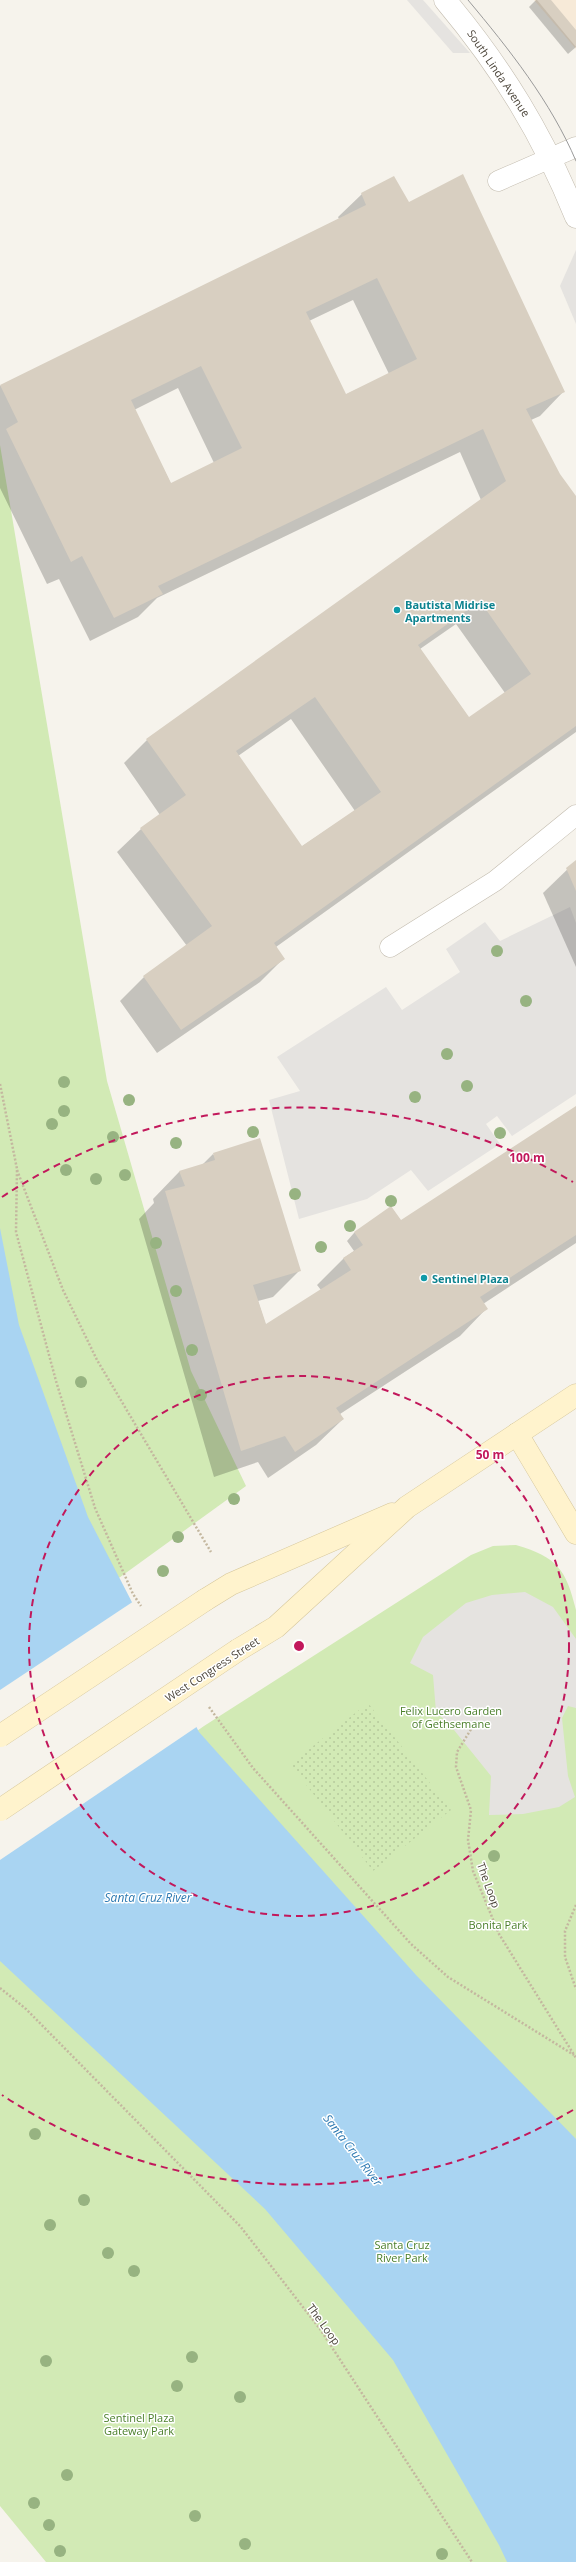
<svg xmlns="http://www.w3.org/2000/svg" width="576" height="2562" viewBox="0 0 576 2562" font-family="'Open Sans',sans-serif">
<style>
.commercial{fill:#f7ead8}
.green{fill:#d2eab5}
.garden{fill:url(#garden-dots)}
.parking{fill:#e5e3e0}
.water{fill:#a9d4f2}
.pier{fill:#f6f3ec}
.shadow{fill:#0003;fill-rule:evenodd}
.building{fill:#d8cfc1;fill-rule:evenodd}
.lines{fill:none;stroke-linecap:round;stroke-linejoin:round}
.lane-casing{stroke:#c2bbae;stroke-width:21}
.street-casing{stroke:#c2bbae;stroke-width:23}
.secondary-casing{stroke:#d6c79b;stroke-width:23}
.path{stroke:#c4b79f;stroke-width:2.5;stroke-dasharray:2 2;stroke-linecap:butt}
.lane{stroke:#fff;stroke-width:20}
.street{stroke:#fff;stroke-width:22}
.secondary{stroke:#fff3cd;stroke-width:22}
.tram{stroke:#9a9a9a;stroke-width:1}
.secondary-bridge-casing{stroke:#d6c79b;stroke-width:23;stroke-linecap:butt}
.secondary-bridge{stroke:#fff3cd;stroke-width:22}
.tree{fill:#97b381}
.ring{fill:none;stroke:#c2185b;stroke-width:2;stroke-dasharray:7 5}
.culture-dot{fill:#0f9aa8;stroke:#fff;stroke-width:1.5}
.labels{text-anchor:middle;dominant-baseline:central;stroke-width:3;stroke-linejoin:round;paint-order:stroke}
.street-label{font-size:11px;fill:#4b4439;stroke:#fff}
.culture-label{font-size:11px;font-weight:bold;fill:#0d838f;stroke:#fff;text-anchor:start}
.park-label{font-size:11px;fill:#4a7f2a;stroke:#fff}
.water-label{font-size:12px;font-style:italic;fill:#2e7ab2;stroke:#fff}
.centre{fill:#c2185b;stroke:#fff;stroke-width:2}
.ring-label{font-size:12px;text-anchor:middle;font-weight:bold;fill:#c2185b;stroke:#fff;stroke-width:3;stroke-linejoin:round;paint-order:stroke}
</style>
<defs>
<pattern id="garden-dots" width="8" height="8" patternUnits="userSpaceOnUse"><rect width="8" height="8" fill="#d2eab5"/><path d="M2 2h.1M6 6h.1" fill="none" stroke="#b6ca9c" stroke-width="1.8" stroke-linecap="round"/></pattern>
</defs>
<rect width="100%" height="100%" fill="#f6f3ec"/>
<path class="commercial" d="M534,0H576V49Z"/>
<g class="green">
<path d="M0,445L107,1081L191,1371L246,1486L0,1664Z"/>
<path d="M516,1545C557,1557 566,1569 576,1610V2562H46L0,2506V1844L29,1849L204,1726L471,1555L493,1546Z"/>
</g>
<path class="garden" d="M368,1703L451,1810L373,1871L290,1764Z"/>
<g class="parking">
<path d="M407,0H423L470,53H453Z"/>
<path d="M576,250V324L560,286Z"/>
<path d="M570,907L576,923V1094L512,1136L497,1116L486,1124L500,1144L428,1191L411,1170L367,1199L299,1219L269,1100L300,1091L277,1057L386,987L402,1010L460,972L446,949L485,922L500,941Z"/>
<path d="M525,1592L553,1607L576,1639V1708L568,1706L562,1718L568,1776L575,1797L559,1807L523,1814L489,1815L491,1776L450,1725L436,1712L433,1675L410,1663L423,1637L466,1603L492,1595Z"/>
</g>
<path class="water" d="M0,1228L19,1325L88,1517L199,1732L416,1975L576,2139V2562H507L499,2545L393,2360L265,2209L0,1961Z"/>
<path class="pier" d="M134,1601L198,1726L0,1860V1690Z"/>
<g class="shadow">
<path d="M536,0H550L576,32V47L568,54L529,7Z"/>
<path d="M362,194L409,203L563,392L540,416L531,420L559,475L576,498V732L276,947L283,959L260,982L157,1053L120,1001L144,977L187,946L117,852L141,829L160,815L124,763L147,740L481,500L460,452L157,598L138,617L90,641L59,579L47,584L0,488V386L339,219L338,217ZM353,300L389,374L345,395L309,321ZM178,388L214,463L171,484L134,410ZM456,624L505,693L469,718L420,649ZM291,719L355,811L301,847L238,756Z"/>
<path d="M576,861V967L543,893Z"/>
<path d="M576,1107V1243L483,1304L486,1309L460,1336L340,1414L343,1419L316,1445L268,1478L258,1462L214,1477L139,1219L154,1203L153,1199L179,1172L202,1165L213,1154L300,1270L273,1297L258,1301L266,1326L321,1290L317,1285L344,1258L354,1251L347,1241L354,1233L391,1207L401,1221Z"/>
</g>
<g class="building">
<path d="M537,0H551L576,30V47Z"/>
<path d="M463,174L565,392L526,409L560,474L576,496V726L274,943L285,959L181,1030L143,976L212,926L140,828L186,795L146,739L506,481L483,429L158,586L163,594L114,618L82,556L71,562L6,429L18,422L0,385L366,205L361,193L394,176L409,202ZM377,278L417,359L346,394L306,312ZM201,366L242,448L171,483L131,400ZM480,601L531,674L469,717L418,645ZM315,697L381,792L302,846L236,751Z"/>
<path d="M576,860V891L566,868Z"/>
<path d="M576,1106V1235L480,1297L488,1309L336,1408L344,1419L295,1452L285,1436L241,1451L165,1191L185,1186L179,1171L215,1160L213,1153L260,1138L301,1271L253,1285L266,1324L351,1270L343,1258L363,1245L354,1232L391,1206L401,1220Z"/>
</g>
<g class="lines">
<g class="lane-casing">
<g id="lane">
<path d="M498,181L576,147"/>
<path d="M390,947L495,881L576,815"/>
</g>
</g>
<g class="street-casing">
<path id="street" d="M445,0C502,68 543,135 576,217"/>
</g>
<g class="secondary-casing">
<g id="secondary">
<path d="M517,1434L576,1533"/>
<path d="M205,1600L231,1584L392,1514"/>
<path d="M238,1650L276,1627L407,1507L576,1395"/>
</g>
</g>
<g class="path">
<path d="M0,1084L17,1169L16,1232L56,1381L95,1508L133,1594L141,1606"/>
<path d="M17,1170L63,1290L97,1360L211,1552"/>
<path d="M209,1707L253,1768L411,1944L448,1977L574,2055"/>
<path d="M473,1726L457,1752L456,1767L471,1810L468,1840L473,1871L499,1934L576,2058"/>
<path d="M576,1905L565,1931V1957L576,1989"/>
<path d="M0,1988L26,2009L240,2226L320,2329L472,2562"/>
</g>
<use href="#lane" class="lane"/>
<use href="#street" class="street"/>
<use href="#secondary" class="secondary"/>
<path class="tram" d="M468,0C509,49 551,102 576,161"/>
<g class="secondary-bridge-casing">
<g id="secondary-bridge">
<path d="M0,1736L205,1600"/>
<path d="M0,1810L238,1650"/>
</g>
</g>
<use href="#secondary-bridge" class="secondary-bridge"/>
</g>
<g class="tree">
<circle cx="497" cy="951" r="6"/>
<circle cx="526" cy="1001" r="6"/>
<circle cx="447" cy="1054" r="6"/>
<circle cx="64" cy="1082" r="6"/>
<circle cx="467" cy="1086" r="6"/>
<circle cx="415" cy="1097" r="6"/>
<circle cx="129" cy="1100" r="6"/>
<circle cx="64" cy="1111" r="6"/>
<circle cx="52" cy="1124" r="6"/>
<circle cx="253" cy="1132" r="6"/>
<circle cx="500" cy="1133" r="6"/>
<circle cx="113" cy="1137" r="6"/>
<circle cx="176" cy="1143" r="6"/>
<circle cx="66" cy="1170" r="6"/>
<circle cx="125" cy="1175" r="6"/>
<circle cx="96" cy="1179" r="6"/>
<circle cx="295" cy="1194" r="6"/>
<circle cx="391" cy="1201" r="6"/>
<circle cx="350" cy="1226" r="6"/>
<circle cx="156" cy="1243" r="6"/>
<circle cx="321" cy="1247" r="6"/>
<circle cx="176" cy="1291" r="6"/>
<circle cx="192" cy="1350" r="6"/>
<circle cx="81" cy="1382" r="6"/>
<circle cx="201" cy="1395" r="6"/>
<circle cx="234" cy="1499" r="6"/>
<circle cx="178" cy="1537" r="6"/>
<circle cx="163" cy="1571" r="6"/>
<circle cx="494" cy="1856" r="6"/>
<circle cx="35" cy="2134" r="6"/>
<circle cx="84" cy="2200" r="6"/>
<circle cx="50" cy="2225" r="6"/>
<circle cx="108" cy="2253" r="6"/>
<circle cx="134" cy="2271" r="6"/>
<circle cx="192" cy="2357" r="6"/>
<circle cx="46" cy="2361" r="6"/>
<circle cx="177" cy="2386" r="6"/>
<circle cx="240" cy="2397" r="6"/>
<circle cx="67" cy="2475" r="6"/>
<circle cx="34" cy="2503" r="6"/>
<circle cx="195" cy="2516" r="6"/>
<circle cx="49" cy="2525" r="6"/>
<circle cx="245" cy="2544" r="6"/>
<circle cx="60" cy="2551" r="6"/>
<circle cx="442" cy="2554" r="6"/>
</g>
<g class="ring">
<circle cx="299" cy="1646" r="270"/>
<path d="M573 2110A539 539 0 0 1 2 2095M2 1197A539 539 0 0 1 573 1182"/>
</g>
<g class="culture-dot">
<circle cx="397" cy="610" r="4"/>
<circle cx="424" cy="1278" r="4"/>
</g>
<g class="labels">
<g class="street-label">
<text transform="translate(499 73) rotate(56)">South Linda Avenue</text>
<text transform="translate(212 1669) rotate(-33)">West Congress Street</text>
<text transform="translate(489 1885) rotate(70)">The Loop</text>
<text transform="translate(324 2324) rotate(54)">The Loop</text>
</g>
<g class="culture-label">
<text x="405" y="604">Bautista Midrise<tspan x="405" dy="13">Apartments</tspan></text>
<text x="432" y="1278">Sentinel Plaza</text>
</g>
<g class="park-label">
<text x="451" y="1710">Felix Lucero Garden<tspan x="451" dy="13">of Gethsemane</tspan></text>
<text x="498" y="1924">Bonita Park</text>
<text x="402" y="2244">Santa Cruz<tspan x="402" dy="13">River Park</tspan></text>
<text x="139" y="2417">Sentinel Plaza<tspan x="139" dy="13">Gateway Park</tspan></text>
</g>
<g class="water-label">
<text x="148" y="1897">Santa Cruz River</text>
<text transform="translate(353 2150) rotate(52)">Santa Cruz River</text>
</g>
</g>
<circle cx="299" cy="1646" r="6" class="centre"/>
<g class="ring-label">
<text x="527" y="1162">100 m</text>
<text x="490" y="1459">50 m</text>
</g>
</svg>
